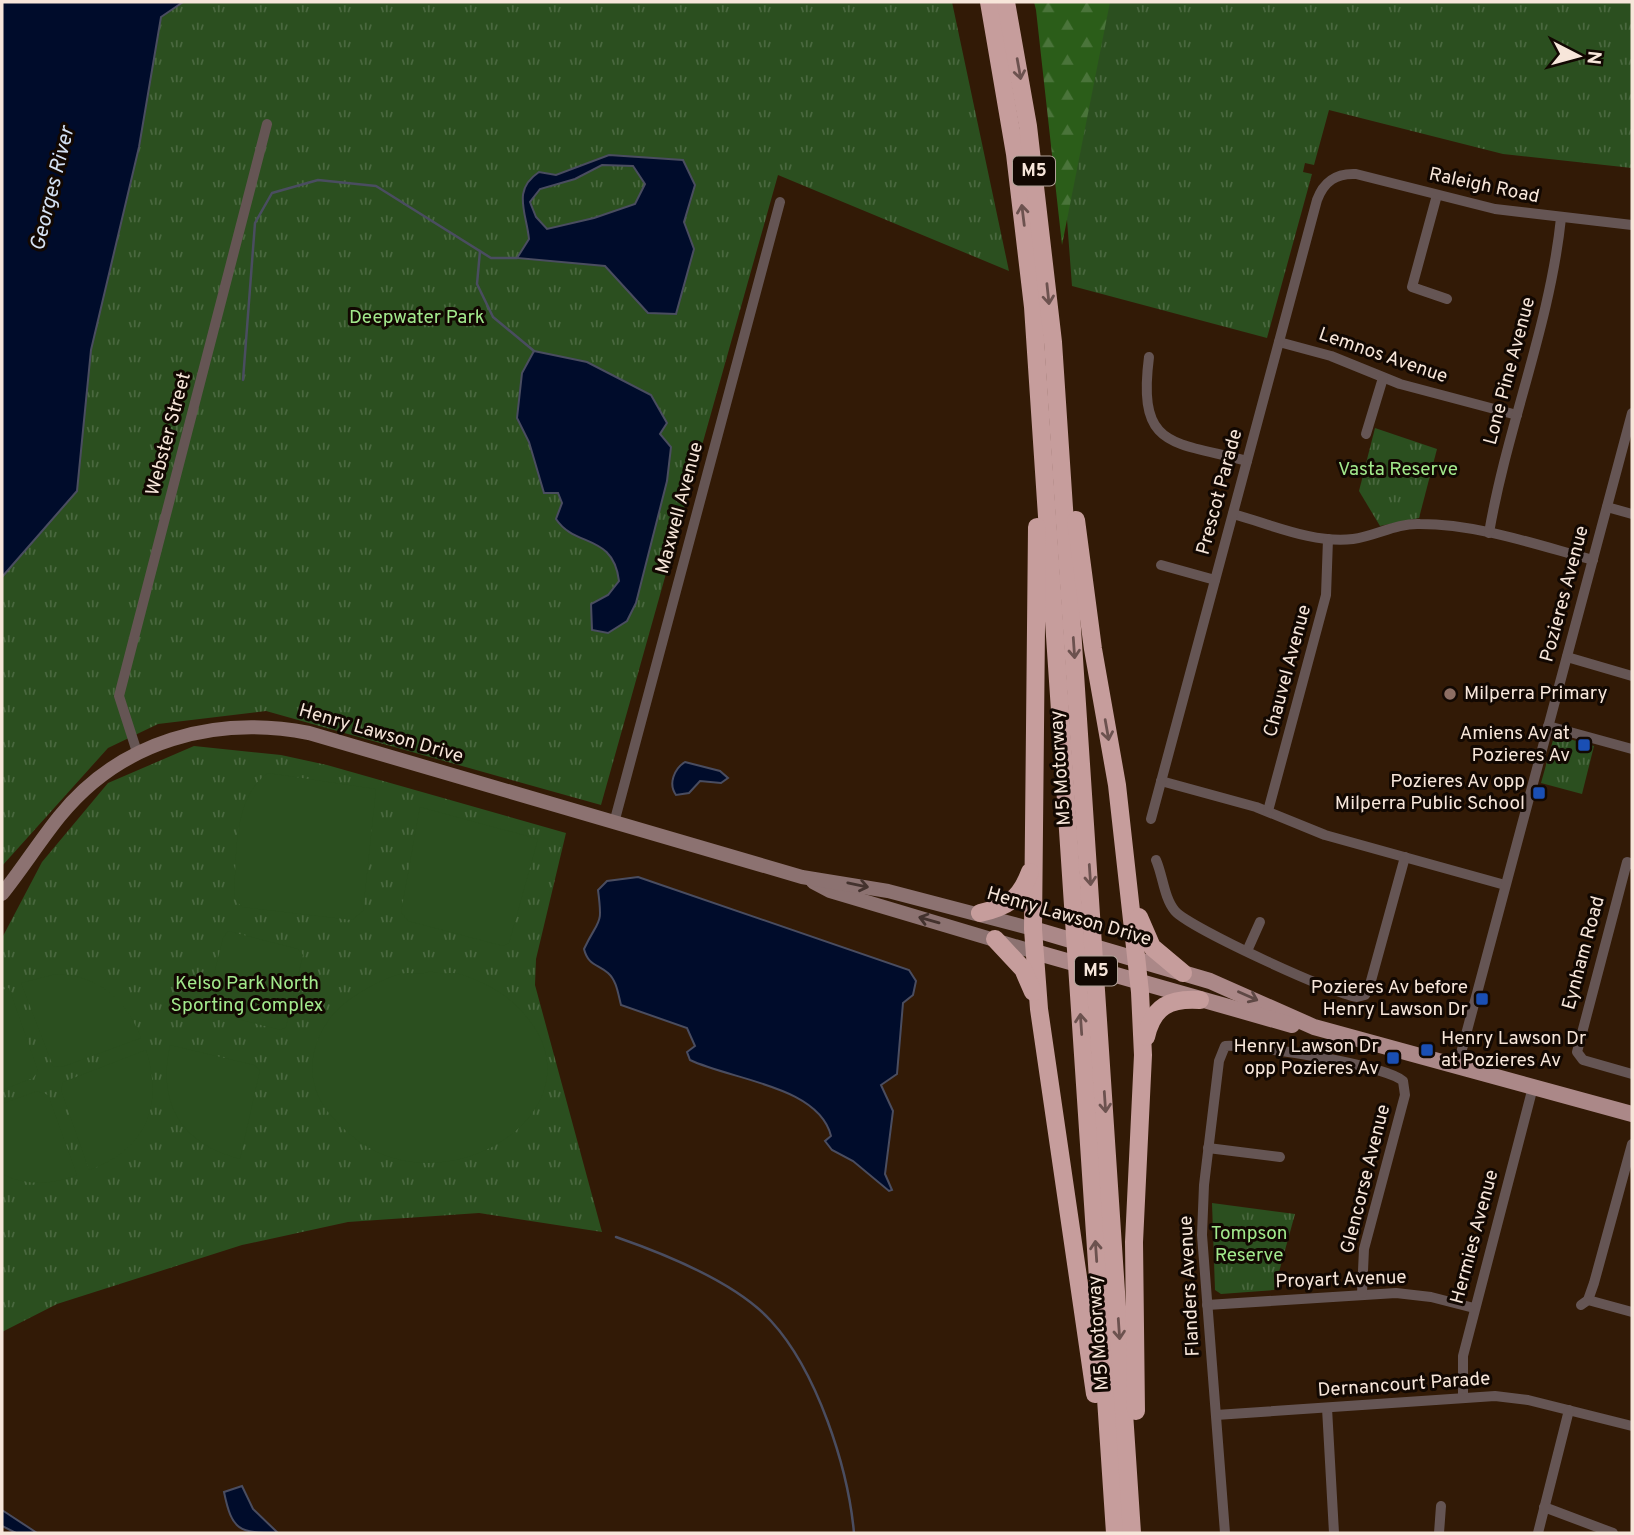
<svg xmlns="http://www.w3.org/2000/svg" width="1634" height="1535" viewBox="0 0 1634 1535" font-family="Overpass,sans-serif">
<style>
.grass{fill:url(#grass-tufts)}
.forest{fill:url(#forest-firs)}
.pitch{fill:#2b4f1f}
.water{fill:#000c2b;stroke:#4a4d60;stroke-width:2;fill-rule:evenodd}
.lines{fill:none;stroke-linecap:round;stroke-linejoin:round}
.stream{stroke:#4a4d60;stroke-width:2.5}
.minor{stroke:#655554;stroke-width:10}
.secondary{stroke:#8c7271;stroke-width:14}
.primary{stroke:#ab8888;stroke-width:16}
.motorway{stroke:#c69d9c;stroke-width:18}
.oneway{stroke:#6c524f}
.oneway2{stroke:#43322e}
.oneway3{stroke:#5e4845}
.education-dot{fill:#8d6e63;stroke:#120802;stroke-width:2.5}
.transit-dot{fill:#1a4fb4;stroke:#120802;stroke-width:2.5}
.labels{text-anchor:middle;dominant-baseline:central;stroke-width:6;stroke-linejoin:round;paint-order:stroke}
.shield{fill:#120802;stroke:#b2a399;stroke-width:2}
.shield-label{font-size:18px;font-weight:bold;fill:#f7e6da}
.street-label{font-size:19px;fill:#f7e6da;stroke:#120802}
.park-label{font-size:19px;fill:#a2e98c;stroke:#120802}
.poi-label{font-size:19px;fill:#f7e6da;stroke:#120802;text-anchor:end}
.water-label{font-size:21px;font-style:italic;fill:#d5e2f4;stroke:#120802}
</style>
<defs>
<pattern id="grass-tufts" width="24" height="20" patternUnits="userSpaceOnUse" patternTransform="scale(1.75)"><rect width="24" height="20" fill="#2b4f1f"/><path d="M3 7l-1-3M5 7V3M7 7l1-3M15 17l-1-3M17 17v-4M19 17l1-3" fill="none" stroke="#4a683f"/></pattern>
<pattern id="forest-firs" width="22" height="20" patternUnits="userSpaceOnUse" patternTransform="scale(1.75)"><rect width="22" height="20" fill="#2b5d19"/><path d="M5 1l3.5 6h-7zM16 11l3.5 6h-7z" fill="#4a743a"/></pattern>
</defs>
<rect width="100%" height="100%" fill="#321a06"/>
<g class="grass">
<path d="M183,2H952L1009,271L778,175L601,805L266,711L158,724L108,748L2,866V577L77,491L91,350L139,147L161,17Z"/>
<path d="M1103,2H1632V168L1503,154L1329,110L1314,165L1305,163L1303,172L1312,174L1267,338L1072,286L1062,153Z"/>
<path d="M1375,428L1437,449L1419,518L1380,526L1359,491Z"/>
<path d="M1562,737L1594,746L1582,794L1541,783L1553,740Z"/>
<path d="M194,746L281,755L327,765L566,833L536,959L535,985L602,1232L479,1213L348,1222L242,1245L57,1304L2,1332V938L42,862L108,783Z"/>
<path d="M1212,1203L1295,1214L1274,1290L1221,1294L1215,1290Z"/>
</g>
<path class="forest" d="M1034,2H1110L1062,245L1036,10Z"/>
<g class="pitch">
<path d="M268,773L376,789L363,911L352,920L242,907L234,898C237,857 232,798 268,773Z"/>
<path d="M420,807L538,839L509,943L503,946L408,921L401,912Z"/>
<path d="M228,931L298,949L303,955L286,1027L281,1030L213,1013L207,1002L223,938Z"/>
<path d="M430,971C435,974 447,973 453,973C464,973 495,988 505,996C633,1097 440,1227 342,1127C329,1114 318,1102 314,1083C307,1054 322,1021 345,1003C360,991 389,975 406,973C412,973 424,975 430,971Z"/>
<path d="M56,974C99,976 126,999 141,1038L62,1067L53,1066L21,983Z"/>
<path d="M9,988L38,1071L33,1078L2,1090V990Z"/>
<path d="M170,1045L254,1065L260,1070L240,1159C182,1144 157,1105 170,1045Z"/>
<path d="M146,1050C164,1107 145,1150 89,1170L61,1090L63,1082Z"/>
<path d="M37,1091L48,1095L77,1175C51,1185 27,1186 2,1174V1104Z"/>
</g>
<g class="water">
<path d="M2,2H183L161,17L139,147L91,350L77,491L2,577Z"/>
<path d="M609,155L683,160L695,185L684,222L694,249L676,314L648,313L605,266L517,258L529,239C526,211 512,190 539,172L556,175ZM602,165L633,166L645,184L635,204L594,218L547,229L536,217L530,202L540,189L575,179Z"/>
<path d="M534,351L587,362L651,395L667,423L660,434L671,447L667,481L636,603L627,621L608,633L592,630L591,604L608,595L619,581C613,533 575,548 556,519L562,503L558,493H544L529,442L517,418L522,373Z"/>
<path d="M685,762L720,771L728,778L721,783L700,781L689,793L676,795C668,784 674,769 685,762Z"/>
<path d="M638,877L909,970L916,981L913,995L903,1003L897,1074L881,1085L893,1111L885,1174L892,1190L889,1191L853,1161L832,1150L825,1141L831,1136C819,1086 732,1080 690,1060L687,1052L695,1046L687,1028L621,1005C618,994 617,981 608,973C597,964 588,965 584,949C599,917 603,928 598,890L607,881Z"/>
<path d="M242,1486L253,1509L278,1533C239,1533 232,1531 224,1492Z"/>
<path d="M2,1510L37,1533H16L2,1526Z"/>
</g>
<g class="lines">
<g class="stream">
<path d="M480,251L477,284L493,317L534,351"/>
<path d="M243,380L255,223L272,193L318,180L376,186L491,258H517"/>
<path d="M616,1237C665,1254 736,1282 771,1321C817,1371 848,1467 854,1533"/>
</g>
<g class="minor">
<path d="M1437,195L1412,287L1447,299"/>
<path d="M1279,342L1331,356L1400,384L1517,415"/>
<path d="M1149,357C1137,450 1173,441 1247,461"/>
<path d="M1366,434L1383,378"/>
<path d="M1607,507L1632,514"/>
<path d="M1233,514C1270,524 1314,544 1353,539C1376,536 1396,523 1420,524C1478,524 1537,545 1593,560"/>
<path d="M1489,533C1507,427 1550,325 1561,218"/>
<path d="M1161,565L1215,580"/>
<path d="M1567,657L1632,676"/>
<path d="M1548,726L1632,749"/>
<path d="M137,752L119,696L267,124"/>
<path d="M1161,781L1256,807L1325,835L1505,885"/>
<path d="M1268,811L1326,595L1328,539"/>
<path d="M1151,819L1317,200C1324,181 1336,173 1356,174L1495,209L1632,225"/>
<path d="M614,823L780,202"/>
<path d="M1156,860C1163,876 1164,898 1175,911C1190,928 1333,994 1357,997L1365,995L1369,988L1405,857"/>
<path d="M1632,864L1627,862L1577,1052L1583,1060L1632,1074"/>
<path d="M1247,951L1260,922"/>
<path d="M1457,1068L1632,413"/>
<path d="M1208,1148L1280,1157"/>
<path d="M1588,1300L1632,1312"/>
<path d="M1207,1305L1396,1293L1431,1297L1474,1308"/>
<path d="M1581,1305L1588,1300L1594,1283L1632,1144"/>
<path d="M1463,1397V1356L1533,1087"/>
<path d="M1327,1408L1334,1533"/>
<path d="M1216,1415L1495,1396L1528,1400L1632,1426"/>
<path d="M1544,1507L1613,1533"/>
<path d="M1225,1533L1202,1235L1204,1185L1219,1061L1225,1046C1253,1044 1385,1065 1403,1081L1405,1095L1364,1249L1362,1293"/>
<path d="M1439,1533L1441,1506"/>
<path d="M1538,1533L1569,1410"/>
</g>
<g class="secondary">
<path d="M813,882L830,891L1035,952"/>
<path d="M2,894C22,869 39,842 59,817C121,740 215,715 309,733L802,877L888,891L1033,929"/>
</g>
<g class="primary">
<path d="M1033,929L1210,981L1314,1027L1632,1114"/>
<path d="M1035,952L1292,1025"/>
</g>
<g class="motorway">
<path d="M989,2L1015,154L1033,307L1115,1533"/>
<path d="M1006,2L1028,126L1053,342L1132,1533"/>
<path d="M1076,520L1093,649L1117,785L1140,992L1143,1055L1134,1242L1136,1411"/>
<path d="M1037,527L1033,929L1039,1009L1095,1394"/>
<path d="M980,913C1007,907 1020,899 1030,872"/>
<path d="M1139,917L1152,947L1183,973"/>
<path d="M995,939L1023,969L1033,992"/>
<path d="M1146,1037C1153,1006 1170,998 1200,1000"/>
</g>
</g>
<defs><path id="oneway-shaft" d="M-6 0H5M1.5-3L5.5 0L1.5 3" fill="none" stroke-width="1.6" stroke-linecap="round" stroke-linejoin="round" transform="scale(1.75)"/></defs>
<g class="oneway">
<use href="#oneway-shaft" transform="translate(1019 69) rotate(80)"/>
<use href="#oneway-shaft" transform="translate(1023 215) rotate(-97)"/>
<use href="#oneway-shaft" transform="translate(1048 294) rotate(84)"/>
<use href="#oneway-shaft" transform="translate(1074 648) rotate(86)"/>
<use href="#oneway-shaft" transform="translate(1107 730) rotate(80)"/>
<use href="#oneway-shaft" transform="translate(1090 875) rotate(86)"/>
<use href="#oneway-shaft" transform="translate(1081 1024) rotate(-94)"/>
<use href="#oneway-shaft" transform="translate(1105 1102) rotate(86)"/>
<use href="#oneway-shaft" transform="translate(1096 1251) rotate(-94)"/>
<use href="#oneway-shaft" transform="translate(1119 1329) rotate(86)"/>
</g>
<g class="oneway2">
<use href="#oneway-shaft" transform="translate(858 885) rotate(12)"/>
<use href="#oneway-shaft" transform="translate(929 920) rotate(-164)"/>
</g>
<use class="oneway3" href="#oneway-shaft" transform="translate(1248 996) rotate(24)"/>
<circle class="education-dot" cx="1450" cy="694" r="7"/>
<g class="transit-dot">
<rect x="1577" y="738" width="14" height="14" rx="3.5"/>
<rect x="1532" y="786" width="14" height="14" rx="3.5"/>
<rect x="1475" y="992" width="14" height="14" rx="3.5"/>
<rect x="1420" y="1043" width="14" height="14" rx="3.5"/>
<rect x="1386" y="1051" width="14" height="14" rx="3.5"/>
</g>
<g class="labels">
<g class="shield">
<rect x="1013" y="156.5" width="42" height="29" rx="5"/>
<rect x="1075" y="956.5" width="42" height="29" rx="5"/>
</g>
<g class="shield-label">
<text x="1034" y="171">M5</text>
<text x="1096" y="971">M5</text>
</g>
<g class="street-label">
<text transform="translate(1484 186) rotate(12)">Raleigh Road</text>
<text transform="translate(1383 356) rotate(19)">Lemnos Avenue</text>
<text transform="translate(1510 371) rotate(-75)">Lone Pine Avenue</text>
<text transform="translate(169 434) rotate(-75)">Webster Street</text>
<text transform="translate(1220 492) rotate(-75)">Prescot Parade</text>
<text transform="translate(680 508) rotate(-75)">Maxwell Avenue</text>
<text transform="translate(1565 594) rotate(-75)">Pozieres Avenue</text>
<text transform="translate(1288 671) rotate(-75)">Chauvel Avenue</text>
<text transform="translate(381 734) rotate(16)">Henry Lawson Drive</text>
<text transform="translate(1061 768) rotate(-94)">M5 Motorway</text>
<text transform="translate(1069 917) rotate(16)">Henry Lawson Drive</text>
<text transform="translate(1584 953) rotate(-75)">Eynham Road</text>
<text transform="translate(1366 1179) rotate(-76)">Glencorse Avenue</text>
<text transform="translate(1475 1237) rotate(-75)">Hermies Avenue</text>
<text transform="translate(1341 1280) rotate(-2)">Proyart Avenue</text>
<text transform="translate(1190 1286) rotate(-93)">Flanders Avenue</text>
<text transform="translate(1099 1333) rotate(-94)">M5 Motorway</text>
<text transform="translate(1404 1385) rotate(-4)">Dernancourt Parade</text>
</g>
<g class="park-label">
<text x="417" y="318">Deepwater Park</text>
<text x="1398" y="470">Vasta Reserve</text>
<text x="247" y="984">Kelso Park North<tspan x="247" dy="22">Sporting Complex</tspan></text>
<text x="1249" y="1234">Tompson<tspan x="1249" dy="22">Reserve</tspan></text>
</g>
<g class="poi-label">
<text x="1464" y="694" text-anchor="start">Milperra Primary</text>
<text x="1570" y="734">Amiens Av at<tspan x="1570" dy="22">Pozieres Av</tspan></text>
<text x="1525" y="782">Pozieres Av opp<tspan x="1525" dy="22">Milperra Public School</tspan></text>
<text x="1468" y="988">Pozieres Av before<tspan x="1468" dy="22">Henry Lawson Dr</tspan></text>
<text x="1441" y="1039" text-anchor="start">Henry Lawson Dr<tspan x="1441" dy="22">at Pozieres Av</tspan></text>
<text x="1379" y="1047">Henry Lawson Dr<tspan x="1379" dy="22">opp Pozieres Av</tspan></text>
</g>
<g class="water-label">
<text transform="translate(53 189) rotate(-76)">Georges River</text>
</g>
</g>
<rect width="1634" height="1535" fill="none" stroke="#f7e6da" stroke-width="7"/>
<g transform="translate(1578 56) rotate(96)" stroke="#120802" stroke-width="5" paint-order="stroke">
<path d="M0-5L12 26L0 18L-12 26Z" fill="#f7e6da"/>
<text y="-10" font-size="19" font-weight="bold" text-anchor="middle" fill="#f7e6da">N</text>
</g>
</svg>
